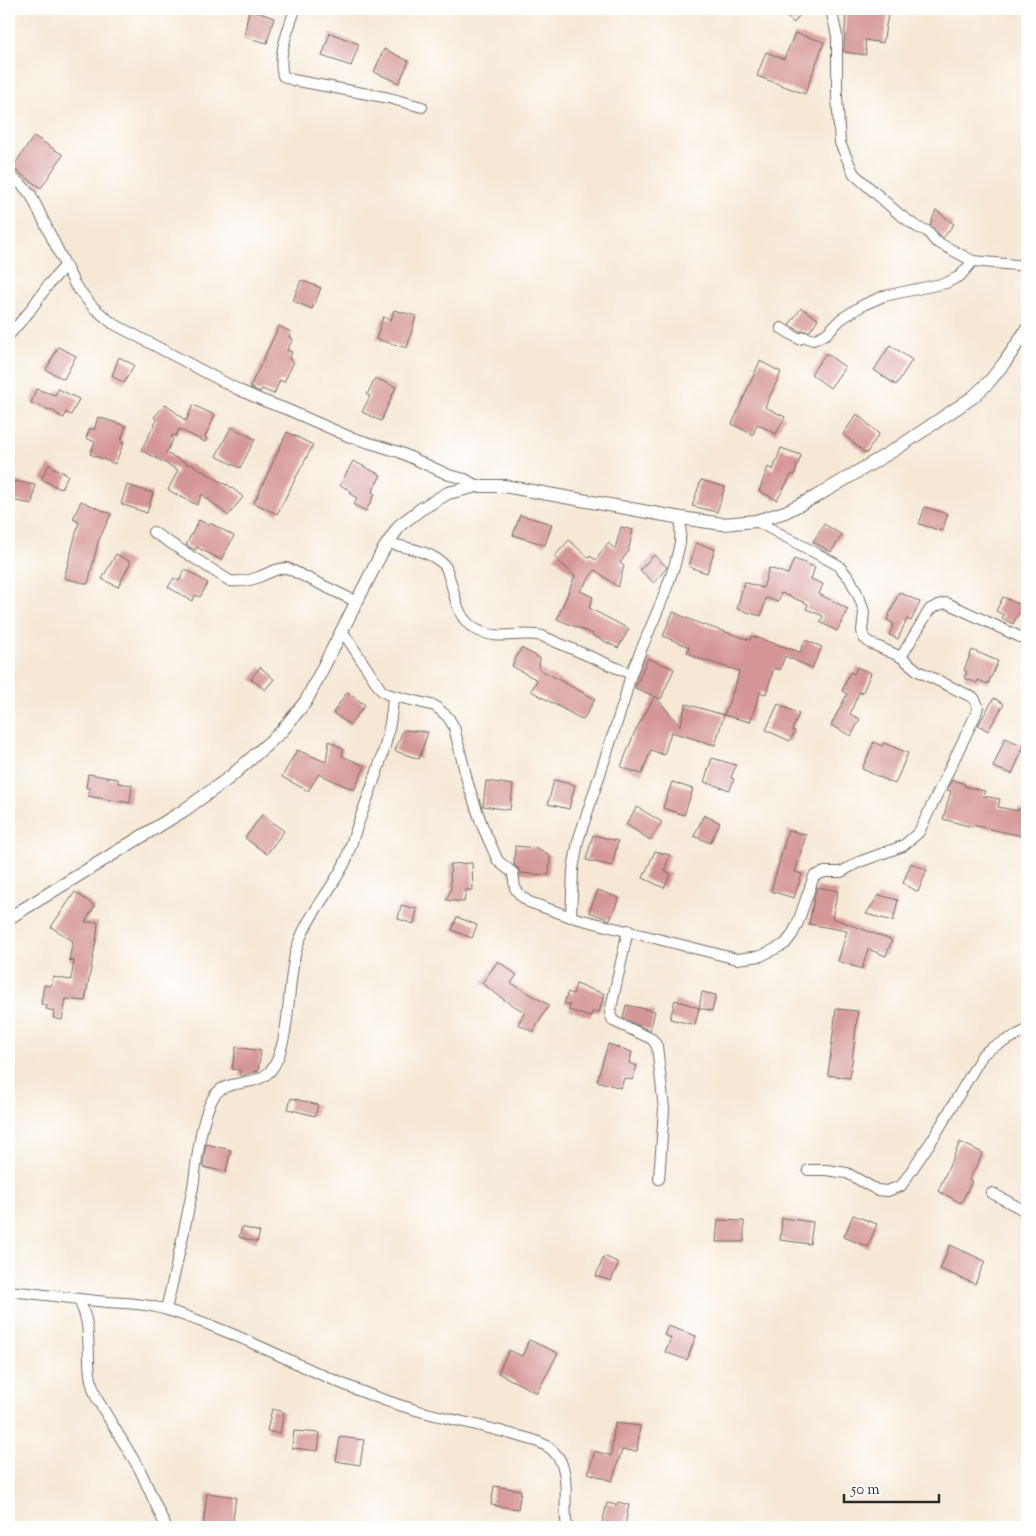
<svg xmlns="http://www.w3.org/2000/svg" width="1036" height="1536" viewBox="0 0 1036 1536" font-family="'Sorts Mill Goudy',serif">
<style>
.building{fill:#d59796}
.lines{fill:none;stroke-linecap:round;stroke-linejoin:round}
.minor-casing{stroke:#726d66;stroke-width:12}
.tertiary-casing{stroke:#726d66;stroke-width:14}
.minor{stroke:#fff;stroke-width:10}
.tertiary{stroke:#fff;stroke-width:12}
</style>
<rect width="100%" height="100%" fill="#fff"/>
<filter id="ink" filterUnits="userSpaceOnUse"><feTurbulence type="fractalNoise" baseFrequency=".02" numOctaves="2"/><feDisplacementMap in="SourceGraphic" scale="10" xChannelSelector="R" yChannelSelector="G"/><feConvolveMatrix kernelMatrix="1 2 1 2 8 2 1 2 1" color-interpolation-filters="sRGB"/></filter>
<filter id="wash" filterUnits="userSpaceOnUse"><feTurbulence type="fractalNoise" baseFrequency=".0096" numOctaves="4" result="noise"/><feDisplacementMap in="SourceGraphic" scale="20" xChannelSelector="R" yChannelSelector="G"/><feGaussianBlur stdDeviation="1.12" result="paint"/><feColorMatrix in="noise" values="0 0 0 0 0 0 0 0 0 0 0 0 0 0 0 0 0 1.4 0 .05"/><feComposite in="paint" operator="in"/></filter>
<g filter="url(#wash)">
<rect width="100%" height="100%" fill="#f6e8d5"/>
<g id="blocks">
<g class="building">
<path d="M249,9L274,18L267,43L244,37Z"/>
<path d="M777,9H804L794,23Z"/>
<path d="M860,9H889L883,43L865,40L866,55L844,52L846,10Z"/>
<path d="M330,33L359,44L351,66L322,56Z"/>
<path d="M795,33L824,42L805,94L757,76L766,52L784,59Z"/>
<path d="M384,49L409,61L399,83L374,72Z"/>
<path d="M34,136L63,155L41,188L12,168Z"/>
<path d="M936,210L954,224L943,238L930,225Z"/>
<path d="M301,280L321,288L312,309L293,301Z"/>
<path d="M801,308L818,319L810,331H800L789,325Z"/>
<path d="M394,310L416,316L407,348L376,339L383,317L391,320Z"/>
<path d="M279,326L291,332L289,337L293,339L287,350L292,352L289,359L294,362L284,382L280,380L274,394L262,389L260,392L250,387Z"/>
<path d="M890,345L912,360L896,385L874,370Z"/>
<path d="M58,347L76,356L64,379L46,370Z"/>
<path d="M826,353L845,367L830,388L811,374Z"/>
<path d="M119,357L134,365L124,383L112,376Z"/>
<path d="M760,361L781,372L765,407L785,417L776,434L757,424L753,435L732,424Z"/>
<path d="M375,378L396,387L381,421L362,412L370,396L367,395Z"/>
<path d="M36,389L55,395L58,389L79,399L71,415L66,412L64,418L55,413V412L31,403Z"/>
<path d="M166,404L186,421L193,405L215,415L205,437L207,439L205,442L179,429L176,436L173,435L171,438L173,440L166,453L190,465L191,464L226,485L227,484L243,497L228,516L202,494L197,505L168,490L178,470L141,450L157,420L154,417Z"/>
<path d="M857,414L879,434L866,454L843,434Z"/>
<path d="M98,417L126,426L121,441L124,442L115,464L90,454L95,442L86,438L90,428L94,430Z"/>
<path d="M231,427L255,439L240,468L216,456Z"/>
<path d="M287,432L313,445L277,514L254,503Z"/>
<path d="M781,448L801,455L794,476L792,474L777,500L759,491L768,467L773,470Z"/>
<path d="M353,461L381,475L372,492L375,494L366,511L354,505L357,498L350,494L351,491L340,485Z"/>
<path d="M49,465L68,475L61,489L41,479Z"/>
<path d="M701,480L725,487L717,512L692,506Z"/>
<path d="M14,481L35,485L32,504L10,500Z"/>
<path d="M127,485L153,493L147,513L121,504Z"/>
<path d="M81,501L111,514L98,542L88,584L64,578L79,522L73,519Z"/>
<path d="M925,507L948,514L942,531L919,524Z"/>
<path d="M520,515L552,524L545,545L513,535Z"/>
<path d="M199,520L209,525L210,523L234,536L221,560L197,547L195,550L186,545Z"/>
<path d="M824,524L842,535L831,552L813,542Z"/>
<path d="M621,527L633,530L628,552L620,563L624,566L618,587L595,570L580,591L593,597L589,608L629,629L618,648L592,635L593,634L557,619L575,576L554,557L569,540L589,558L590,556L596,560L608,543L615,549Z"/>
<path d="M696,543L715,549L707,573L689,567Z"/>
<path d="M116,554L131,562L118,587L102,579Z"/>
<path d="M654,555L667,567L654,583L640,570Z"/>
<path d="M794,559L815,567L811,579L823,584L819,594L848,609L837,631L820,622L823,616L806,609L808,604L781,593L778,602L766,598L761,616L737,609L744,582L763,588L769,568L788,574Z"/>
<path d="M185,569L208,583L200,597L196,595L192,601L168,587L174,578L179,581Z"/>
<path d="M899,592L920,602L911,621L907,619L898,639L889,635L894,624L887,620Z"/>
<path d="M1003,597L1023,606L1013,624L1002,618L1004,615L996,611Z"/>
<path d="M673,612L698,623L750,640L752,636L800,652L805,640L822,647L812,668L785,656L780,670L774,668L766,694L760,692L750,722L724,715L736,684L739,671L697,658L687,652L689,647L663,636Z"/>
<path d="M521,648L540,658L539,669L595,699L583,720L531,691L537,680L512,666Z"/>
<path d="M972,650L998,661L988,684L978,680L977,683L964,678L967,672L964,670Z"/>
<path d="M648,658L674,669L661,699L635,688Z"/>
<path d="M260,667L274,679L265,690L251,679Z"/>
<path d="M857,667L871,673L862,694L859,692L850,714L860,719L851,736L831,725L847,694L842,691L850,672L854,674Z"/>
<path d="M347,692L365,705L350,725L333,713Z"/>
<path d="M655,696L680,726L686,704L724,715L715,745L671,732L664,755L651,750L642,774L621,767L635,731Z"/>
<path d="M994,698L1004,704L988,731L978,725Z"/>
<path d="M778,704L799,714L792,730L795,731L790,741L766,730Z"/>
<path d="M403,730L428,732L419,759L395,751Z"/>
<path d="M1005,738L1024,746L1012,774L993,767Z"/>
<path d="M329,741L343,749L342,756L365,766L354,790L319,774L308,791L282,777L297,750L326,762Z"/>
<path d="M874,742L882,746L884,743L908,753L895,784L862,769Z"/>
<path d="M712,758L736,765L731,778L734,779L730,790L704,782Z"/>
<path d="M88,774L118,779V783L132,785L130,803L88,796L90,788H86Z"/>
<path d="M554,780L575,785L569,809L548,804Z"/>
<path d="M952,780L965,784L964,786L985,791L983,796L1000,799L998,807L1018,811V809L1027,811V837L972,825V827L943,819L951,791L947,790Z"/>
<path d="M486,781L513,785L510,810L483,806Z"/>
<path d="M672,782L693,789L684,815L663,808Z"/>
<path d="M637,807L662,822L650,840L626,824Z"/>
<path d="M262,815L284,831L267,854L245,838Z"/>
<path d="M704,815L720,823L710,843L694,836Z"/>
<path d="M788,830L806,835L795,872L802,874L794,898L771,891Z"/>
<path d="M593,835L618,841L612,866L586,860Z"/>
<path d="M515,846L537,848L550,855L549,875L520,873L518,868L514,865Z"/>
<path d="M655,851L670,855L664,871L671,874L664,888L643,878Z"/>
<path d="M472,863L473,890H466L464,902L446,900L451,890L450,864Z"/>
<path d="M911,863L927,870L918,892L903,883Z"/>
<path d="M817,887L838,891L832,918L892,940L886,956L868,949L862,969L838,961L847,931L809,924L814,898Z"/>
<path d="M598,890L619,898L610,920L589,912Z"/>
<path d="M75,892L95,906L85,922H98L97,935L85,1001L66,999L62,1020L53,1018L54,1011L46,1009L47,1005L41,1004L44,985L51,986L53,977L71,980L74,961L69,960L73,941L51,927Z"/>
<path d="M879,895L898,900L893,921L866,914Z"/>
<path d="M401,905L417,909L414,924L398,919Z"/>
<path d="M457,917L477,925L472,938L452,930Z"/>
<path d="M498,961L517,975L511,983L549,1005L533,1032L518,1024L525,1012L507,1002L482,983Z"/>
<path d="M576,984L605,994L599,1012H592L590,1017L569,1010L570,1005L564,1003L568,992L573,994Z"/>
<path d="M702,992L716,995L712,1011L699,1008Z"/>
<path d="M675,1000L699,1008L695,1025L670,1019Z"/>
<path d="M626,1005L655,1011L650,1031L623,1018Z"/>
<path d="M836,1009L858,1011L850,1078L828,1075Z"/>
<path d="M608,1044L632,1052L629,1063L637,1066L632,1080L624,1078L621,1088L597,1081Z"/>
<path d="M236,1047L261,1051L258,1071L241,1076H240V1070L232,1069Z"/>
<path d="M291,1098L318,1105L315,1116L288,1109Z"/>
<path d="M960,1142L983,1153L969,1180L972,1181L961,1203L938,1191Z"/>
<path d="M206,1144L231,1150L226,1172L203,1167Z"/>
<path d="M853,1215L877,1224L868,1247L844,1237Z"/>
<path d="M782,1218L813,1222L810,1244L780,1240Z"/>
<path d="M718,1220L744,1221V1242H716Z"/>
<path d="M242,1227L260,1232L257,1242L239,1237Z"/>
<path d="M950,1245L985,1261L975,1284L940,1269Z"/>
<path d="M604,1256L619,1263L611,1281L596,1276Z"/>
<path d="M668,1326L696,1336L687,1360L665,1352L671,1338L664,1335Z"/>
<path d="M529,1340L558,1353L537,1393L498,1373L509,1350L522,1356Z"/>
<path d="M272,1409L284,1412L280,1434L267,1431Z"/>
<path d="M615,1423L640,1426L637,1451L622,1450L612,1481L588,1473L595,1451L611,1456Z"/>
<path d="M294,1431L320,1433L318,1451L292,1448Z"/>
<path d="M340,1437L364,1440L360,1465L336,1461Z"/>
<path d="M494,1486L521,1490L518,1509L491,1505Z"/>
<path d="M207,1493L236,1497L232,1527H203Z"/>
<path d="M618,1502L629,1505L625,1525L619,1524L618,1527H617L602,1524L607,1503L616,1505Z"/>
</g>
</g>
</g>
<g filter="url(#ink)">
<use href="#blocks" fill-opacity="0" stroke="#726d66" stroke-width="1"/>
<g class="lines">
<g class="minor-casing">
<g id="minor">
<path d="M295,9C289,29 277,54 283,76L293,80L389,98L422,107"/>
<path d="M831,9L837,36V97L840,143L854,174L899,214L917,227L927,231L935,241L973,261L1027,266"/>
<path d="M9,175L22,185L31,195L75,285L93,307L112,323L237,389L264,401L286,409L350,437L399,452L449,475L465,479L477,486"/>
<path d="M781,328L799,339L805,337L813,340L826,334L841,319L863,305L884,296L946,283L960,276L973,261"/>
<path d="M9,335L29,312L48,285L65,266"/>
<path d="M153,532L230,581C240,582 249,581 259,577C269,573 276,568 287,568L357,602"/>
<path d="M388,543C406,548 432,551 445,566C447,569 448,573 449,577C456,596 456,619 477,630C498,641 520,631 542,636L631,674"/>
<path d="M343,632L381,690L387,694L435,706L448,717L454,727L468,784L482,825L498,861L513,873L515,888L521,896L529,902L571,917L737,959L761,956L785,944L792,935L797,925L814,876L825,872H841L859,862L903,846L919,832L976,714L978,706L974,698L918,671L901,657L870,643L864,638L862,631L864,612L860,599L850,579L838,565L756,521"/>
<path d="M901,657L930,609L941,604L947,603L1020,637L1027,639"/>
<path d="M571,917L573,870L578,841L624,701L631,674L663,598L675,564L680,543L681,518"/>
<path d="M628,930L610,1013L613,1021L652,1039L657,1046L664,1109L659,1179"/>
<path d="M808,1170H826L847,1173L877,1190L887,1191L901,1186L934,1137L983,1054L991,1048L1027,1030"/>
<path d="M992,1193L1027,1212"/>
<path d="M9,1291C41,1294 74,1299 107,1302C127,1303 147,1304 167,1310C253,1336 329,1386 416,1410C447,1419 480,1425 511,1434C525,1438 543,1441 553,1451C573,1469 562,1504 567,1527"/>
<path d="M79,1299C82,1308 86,1316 87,1325C91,1354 85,1371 97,1399L140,1470L166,1527"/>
<path d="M166,1309C176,1269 185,1228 193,1187C197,1162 200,1120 213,1098C227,1073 263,1094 277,1060C291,1027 287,986 296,951C305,917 333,890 347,858C362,804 391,753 393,696"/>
</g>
</g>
<g class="tertiary-casing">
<path id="tertiary" d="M9,918L183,811L229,778L281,732L306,701L382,552L400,525L421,509L448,493L477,486H504L681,518L723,524L756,521L785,512L817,496L899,447L973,397L989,382L1005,362L1027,329"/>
</g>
<use href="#minor" class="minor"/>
<use href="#tertiary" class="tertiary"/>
</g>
</g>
<rect width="1036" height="1536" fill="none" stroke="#fff" stroke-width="30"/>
<path d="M844 1494v8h95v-8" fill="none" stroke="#2b2b2b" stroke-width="2.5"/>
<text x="851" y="1494" font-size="15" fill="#2b2b2b" stroke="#ffffff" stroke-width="4" paint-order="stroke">50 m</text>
</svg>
